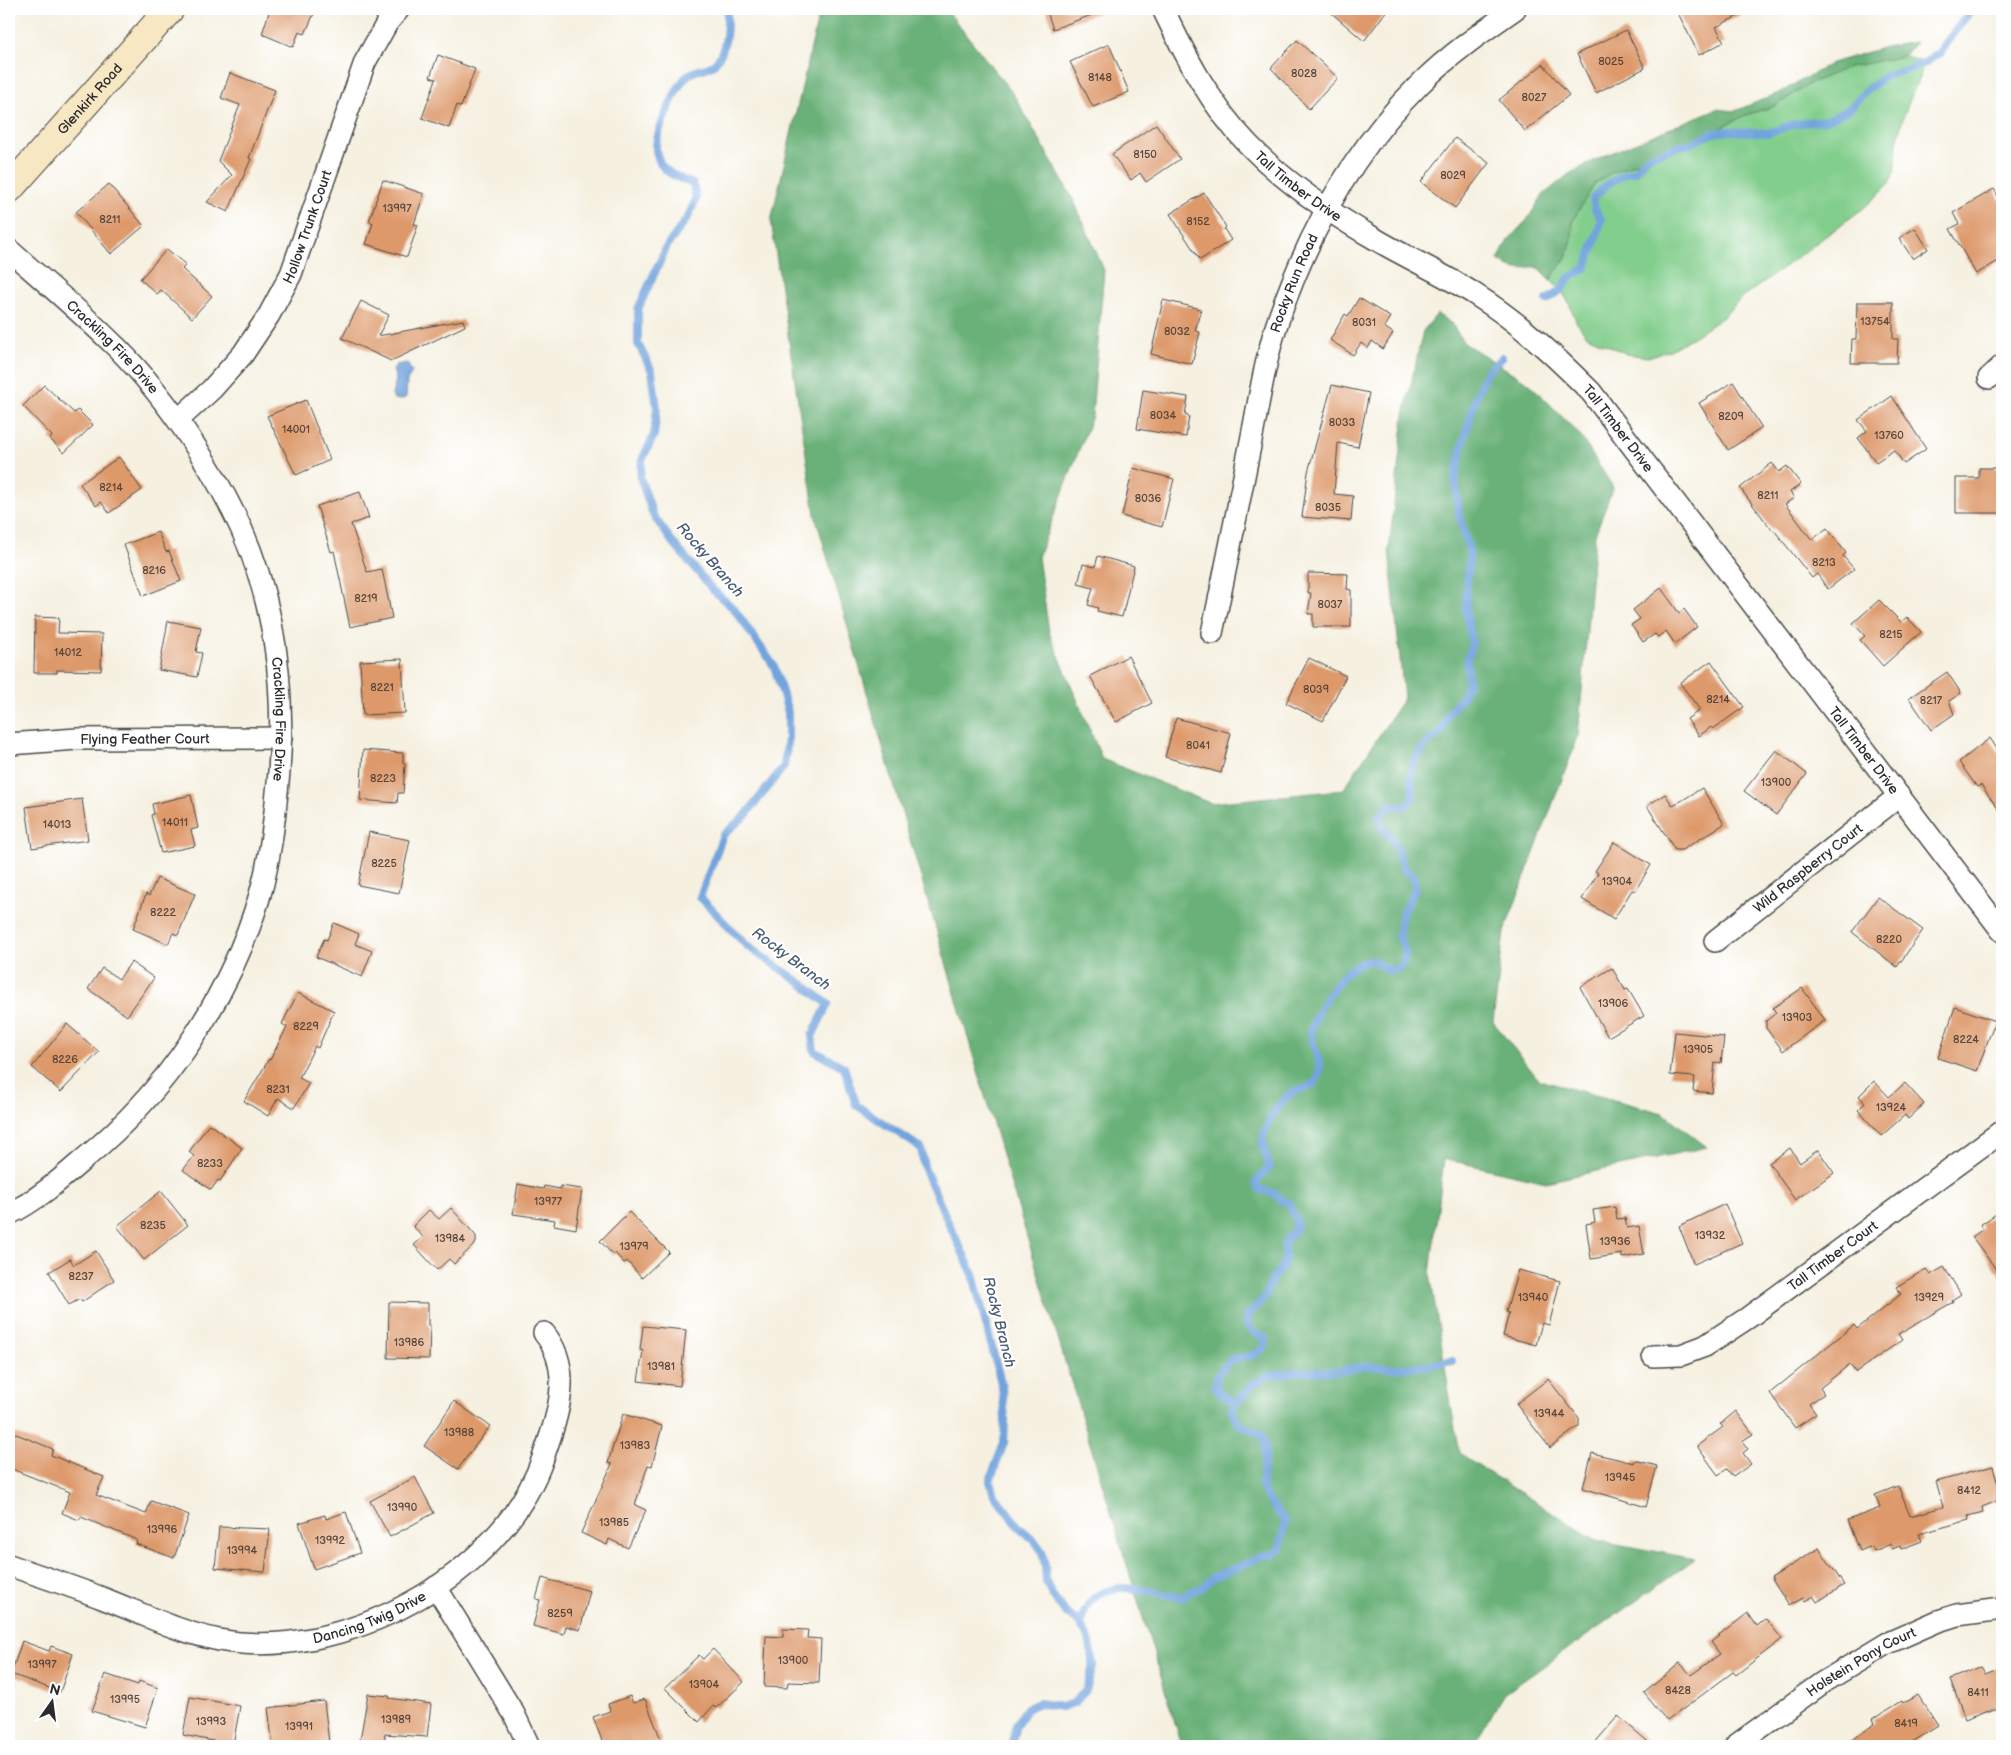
<svg xmlns="http://www.w3.org/2000/svg" width="2011" height="1755" viewBox="0 0 2011 1755" font-family="'Balsamiq Sans',sans-serif">
<style>
.green{fill:#82ce8c;stroke:#567c5c}
.forest{fill:#69b178;stroke:#4a6e52}
.water{fill:#71a3dd;stroke:#4e6784}
.lines{fill:none;stroke-linecap:round;stroke-linejoin:round}
.stream{stroke:#71a3dd;stroke-width:8}
.building{fill:#dd996a}
.street-casing{stroke:#494946;stroke-width:24}
.secondary-casing{stroke:#494946;stroke-width:30}
.street{stroke:#fff;stroke-width:21}
.secondary{stroke:#f8e7c3;stroke-width:28}
.labels{text-anchor:middle;dominant-baseline:central;stroke-width:4.5;stroke-linejoin:round;paint-order:stroke}
.number-label{font-size:11px;fill:#58463b}
.street-label{font-size:14px;fill:#2b2b2b;stroke:#fff}
.water-label{font-size:15px;font-style:italic;fill:#475b72;stroke:#fff}
</style>
<rect width="100%" height="100%" fill="#fff"/>
<filter id="ink" filterUnits="userSpaceOnUse"><feTurbulence type="fractalNoise" baseFrequency=".02" numOctaves="2"/><feDisplacementMap in="SourceGraphic" scale="10" xChannelSelector="R" yChannelSelector="G"/><feConvolveMatrix kernelMatrix="1 2 1 2 8 2 1 2 1" color-interpolation-filters="sRGB"/></filter>
<filter id="wash" filterUnits="userSpaceOnUse"><feTurbulence type="fractalNoise" baseFrequency=".0096" numOctaves="4" result="noise"/><feDisplacementMap in="SourceGraphic" scale="20" xChannelSelector="R" yChannelSelector="G"/><feGaussianBlur stdDeviation="1.12" result="paint"/><feColorMatrix in="noise" values="0 0 0 0 0 0 0 0 0 0 0 0 0 0 0 0 0 1.4 0 .05"/><feComposite in="paint" operator="in"/></filter>
<g filter="url(#wash)">
<rect width="100%" height="100%" fill="#f5f0e0"/>
<path class="green" d="M1904,56L1925,63L1903,117L1897,142L1896,166L1890,183L1865,207L1742,298L1723,317L1693,337L1670,350L1648,357L1627,354L1587,336L1577,323L1569,303L1561,290L1550,280L1567,256L1572,239L1573,220L1595,183L1613,172L1673,148L1689,144L1746,115L1775,106L1811,83L1849,67Z"/>
<g class="forest">
<path d="M820,9H946L1014,95L1074,201L1104,270L1092,416L1038,557L1049,632L1102,759L1210,803L1343,790L1404,698L1389,550L1404,415L1423,331L1437,314L1452,324L1464,343L1530,384L1579,434L1613,487L1595,535L1578,737L1504,932L1493,1022L1539,1080L1663,1113L1707,1147L1546,1182L1444,1159L1430,1274L1459,1454L1596,1540L1695,1559L1503,1695L1472,1746H1182L1004,1161L815,515L771,221Z"/>
<path d="M1916,42L1904,56L1849,67L1811,83L1775,106L1746,115L1689,144L1673,148L1613,172L1595,183L1573,220L1572,239L1567,256L1550,280C1533,256 1529,273 1512,268C1507,267 1502,262 1498,260L1508,240L1527,220L1543,195L1569,174L1599,158L1716,109L1735,111L1781,92L1832,63L1885,47Z"/>
</g>
<path class="water" d="M407,363L412,372L407,381L406,397L401,400L394,399L392,395L396,379L393,370L396,365Z"/>
<g class="lines">
<g class="stream">
<path d="M727,9C727,26 728,50 714,64C708,70 694,69 687,76C676,87 655,134 656,149C656,153 660,164 663,167C669,175 684,180 693,184L696,199L688,217L667,246L638,309V344L652,371L657,408L654,435L642,460L640,477L653,515L673,543L713,590L734,609L774,666L788,712V739L784,766L746,815L723,835L700,897L747,946L801,983L828,1004L812,1036L814,1051L844,1067L856,1105L921,1148L924,1167L949,1224L973,1274L1002,1387L1005,1419L1004,1443L990,1481L994,1495L1019,1527L1034,1540L1042,1551L1045,1565L1046,1582L1053,1597L1066,1613L1080,1623L1090,1642L1093,1667L1086,1690L1074,1703L1061,1707L1039,1703L1027,1708L1016,1725L1011,1746"/>
<path d="M1547,300L1561,290L1569,278L1586,268C1591,251 1598,236 1601,219L1595,209L1593,198L1609,183L1623,175L1635,171L1647,157L1673,148L1689,144L1713,133L1729,131L1768,133L1794,124L1827,120L1849,109L1868,89L1887,75L1912,68L1925,63L1933,56L1941,53L1945,44L1972,9"/>
<path d="M1236,1403L1253,1384L1269,1376L1293,1372L1340,1371L1366,1366L1393,1368L1427,1366L1452,1361"/>
<path d="M1080,1623C1083,1616 1085,1608 1090,1602C1113,1576 1154,1593 1182,1598L1188,1593L1203,1587L1213,1577L1250,1562L1260,1556L1274,1554L1280,1548L1285,1522C1278,1511 1264,1497 1262,1486C1261,1470 1270,1450 1262,1436C1256,1425 1238,1435 1232,1409L1236,1403L1220,1394L1215,1385L1218,1374L1230,1360C1244,1356 1255,1358 1265,1346V1337L1256,1334L1247,1325V1316L1266,1296L1272,1279L1282,1267L1285,1257L1284,1247L1287,1238L1294,1232L1297,1224L1289,1203L1282,1201L1273,1193L1259,1189L1256,1182L1269,1167C1268,1159 1264,1151 1263,1145C1261,1129 1279,1101 1292,1093C1299,1088 1311,1089 1316,1081C1326,1064 1312,1050 1311,1033C1311,1019 1339,977 1351,969C1357,964 1364,962 1372,960L1387,970L1399,969C1408,957 1406,948 1398,935C1400,929 1400,921 1402,915C1408,897 1420,894 1412,873L1404,871C1401,860 1399,850 1393,841C1385,831 1382,830 1379,817L1389,806H1405L1413,799L1411,778L1414,761L1424,746L1442,731L1448,714L1463,696L1468,682L1467,661L1472,643L1468,625L1466,605L1467,580L1470,555L1459,514L1455,481L1463,443L1476,397L1486,373L1502,357"/>
</g>
</g>
<g id="blocks">
<g class="building">
<path d="M270,9H316L305,34L299,32L293,47L262,34Z"/>
<path d="M1046,9H1103V11L1053,29Z"/>
<path d="M1327,9H1388L1364,41Z"/>
<path d="M1676,9H1752L1716,27L1724,42L1699,55Z"/>
<path d="M1626,30L1645,68L1596,93L1577,54Z"/>
<path d="M1297,40L1338,78L1309,109L1271,68Z"/>
<path d="M1109,44L1129,92L1093,107L1070,62Z"/>
<path d="M438,55L475,69L461,107L457,105L449,128L422,118L436,79L430,77Z"/>
<path d="M1543,64L1569,95L1525,131L1499,100Z"/>
<path d="M230,73L275,90L249,158L251,159L228,212L207,202L232,175L218,161L240,105L221,98Z"/>
<path d="M1156,124L1180,159L1146,182L1140,173L1131,180L1112,154Z"/>
<path d="M1455,138L1489,163L1455,208L1421,182Z"/>
<path d="M383,180L424,194L414,224L418,225L407,257L366,244L373,223L369,221Z"/>
<path d="M109,184L144,226L111,254L76,212Z"/>
<path d="M1994,189L2002,203V259L1976,274L1950,229L1959,224L1953,213Z"/>
<path d="M1204,193L1226,227L1224,229L1231,240L1200,260L1170,214Z"/>
<path d="M1915,228L1928,249L1913,259L1899,238Z"/>
<path d="M167,249L186,265L182,269L212,296L192,318L161,290L157,294L140,279Z"/>
<path d="M1359,298L1390,317L1384,327L1393,333L1383,349L1372,341L1368,348L1361,343L1353,355L1330,340L1345,314L1348,316Z"/>
<path d="M1163,300L1201,309L1195,331L1200,332L1192,364L1151,354Z"/>
<path d="M361,301L389,315L378,336L463,320L465,326L391,361L342,338Z"/>
<path d="M1857,302H1893V339H1898L1897,363H1851L1852,339H1856Z"/>
<path d="M1733,382L1762,428L1728,450L1699,403Z"/>
<path d="M44,385L74,413L78,410L93,425L64,453L50,439L52,436L23,406Z"/>
<path d="M1332,385L1369,393L1358,447L1338,443L1334,494L1353,496L1351,521L1302,517L1308,472Z"/>
<path d="M1143,390L1188,397L1185,415L1189,416L1186,437L1137,429Z"/>
<path d="M1892,396L1926,449L1904,464L1894,450L1876,462L1858,438L1867,431L1858,420Z"/>
<path d="M306,400L330,460L296,475L267,416Z"/>
<path d="M119,457L142,490L109,513L101,502L96,506L80,484Z"/>
<path d="M1772,463L1779,472L1787,466L1801,484L1790,492L1794,498L1785,504L1812,540L1827,528L1846,553L1843,556L1854,569L1828,589L1817,574L1812,578L1773,529L1772,530L1740,488Z"/>
<path d="M1133,468L1174,479L1162,527L1122,516Z"/>
<path d="M1979,468H2002V513H1956V478H1979Z"/>
<path d="M360,492L369,518L351,524L367,572L382,569L392,618L350,627L334,551L331,552L317,506Z"/>
<path d="M158,532L166,552L169,551L181,581L143,596L124,545Z"/>
<path d="M1098,556L1134,566L1122,617L1097,611L1098,608L1088,605L1093,588L1078,584L1083,564L1095,567Z"/>
<path d="M1308,573L1348,574L1347,589L1351,590V627H1313V614H1308L1311,593H1308Z"/>
<path d="M1661,588L1679,613L1684,609L1697,627L1675,644L1666,631L1658,637L1655,634L1643,642L1631,625L1640,619L1633,610Z"/>
<path d="M1879,600L1901,622L1907,617L1921,632L1883,666L1860,640L1865,636L1853,623Z"/>
<path d="M35,617L59,618L58,633L102,634L101,671L57,670V673H34Z"/>
<path d="M168,621L201,627L196,652L202,653L197,677L159,670Z"/>
<path d="M1128,656L1152,703L1116,722L1090,676Z"/>
<path d="M1309,658L1346,676L1323,721L1286,703Z"/>
<path d="M402,659L405,713L363,715L360,661Z"/>
<path d="M1711,661L1744,707L1713,729L1711,727L1699,736L1687,719L1700,710L1680,683Z"/>
<path d="M1947,672L1961,693L1949,701L1954,714L1931,730L1909,698Z"/>
<path d="M1176,718L1231,733L1221,773L1165,757Z"/>
<path d="M1990,738L2002,757V814L1981,785L1977,787L1959,762Z"/>
<path d="M363,750L403,753V763L405,764L403,793H398L397,803L360,800Z"/>
<path d="M1776,750L1807,774L1776,815L1744,791Z"/>
<path d="M1702,788L1724,824L1682,850H1675L1647,806L1665,794L1673,806Z"/>
<path d="M191,795L198,828L191,830L195,846L161,853L151,815L154,814L152,804Z"/>
<path d="M82,799L88,840L32,848L26,807Z"/>
<path d="M369,832L410,840L399,893L358,885Z"/>
<path d="M1614,842L1651,865L1635,891L1632,890L1614,919L1582,899L1598,873L1595,871Z"/>
<path d="M157,878L195,894L178,935L173,933L168,944L133,929L146,894L149,896Z"/>
<path d="M1878,897L1923,930L1897,967L1852,932Z"/>
<path d="M334,923L359,934L355,944L372,951L362,977L316,957L324,939L327,940Z"/>
<path d="M131,962L154,978L127,1016L88,989L102,968L119,979Z"/>
<path d="M1612,968L1625,990L1628,989L1644,1016L1608,1037L1580,987Z"/>
<path d="M1802,988L1825,1020L1783,1051L1766,1028V1021L1776,1013L1773,1008Z"/>
<path d="M298,993L334,1011L318,1048L315,1046L299,1078L309,1083L294,1108L278,1098L268,1116L244,1101L269,1059L270,1060L287,1027L282,1024Z"/>
<path d="M1955,1007L1995,1021L1977,1071L1938,1058Z"/>
<path d="M67,1024L99,1052L61,1092L32,1067Z"/>
<path d="M1675,1032L1724,1037L1721,1063L1715,1062L1712,1093L1693,1091L1695,1077L1670,1075Z"/>
<path d="M1874,1081L1889,1097L1905,1083L1924,1104L1908,1119L1905,1115L1881,1136L1858,1110L1865,1103L1859,1096Z"/>
<path d="M209,1124L242,1148L220,1181L218,1180L211,1190L183,1170L194,1156L189,1152Z"/>
<path d="M1790,1148L1800,1163L1818,1150L1834,1173L1795,1200L1769,1163Z"/>
<path d="M518,1184L543,1189L544,1186L560,1189V1186L582,1189L576,1229L554,1225L555,1220L513,1214Z"/>
<path d="M161,1191L188,1225L144,1260L117,1226Z"/>
<path d="M1725,1204L1742,1243L1694,1264L1679,1226Z"/>
<path d="M1615,1207L1617,1219L1625,1218L1627,1228L1639,1226L1644,1254L1622,1258V1254L1591,1259L1586,1224L1595,1222L1593,1210Z"/>
<path d="M451,1208L476,1236V1243L454,1264L449,1259L437,1270L414,1245L423,1237L413,1226L429,1210L439,1219Z"/>
<path d="M2002,1210V1277L1972,1237L1983,1229L1980,1225Z"/>
<path d="M629,1212L669,1252L642,1278L627,1261L624,1263L615,1253L613,1255L600,1241Z"/>
<path d="M96,1251L114,1280L82,1302L80,1299L69,1305L49,1272L70,1259L74,1265Z"/>
<path d="M1944,1267L1961,1294L1952,1300L1953,1302L1898,1334L1902,1340L1856,1372L1850,1364L1820,1388L1824,1394L1809,1404L1816,1414L1795,1428L1770,1393L1854,1325L1857,1329L1901,1294L1896,1287L1926,1269L1930,1275Z"/>
<path d="M1518,1270L1560,1281L1549,1325L1542,1323L1536,1345L1503,1336L1509,1313L1506,1312Z"/>
<path d="M389,1302L428,1303V1325H430L429,1359L388,1358Z"/>
<path d="M643,1326L686,1330L680,1386L638,1381L643,1351L640,1350Z"/>
<path d="M1548,1379L1579,1418V1426L1550,1448L1516,1404Z"/>
<path d="M454,1401L490,1426L458,1469L424,1446Z"/>
<path d="M1736,1411L1753,1434L1742,1441L1748,1449L1743,1453L1751,1464L1733,1477L1727,1469L1718,1475L1697,1446L1723,1427L1720,1424Z"/>
<path d="M623,1414L662,1426L652,1466L648,1465L635,1505L646,1510L628,1548L609,1539L607,1545L581,1533L612,1464L608,1463Z"/>
<path d="M9,1431L53,1449L51,1455L104,1477L96,1495L146,1514L151,1501L189,1515L174,1558L136,1544L137,1540L81,1517L79,1520L62,1513L70,1492L9,1468Z"/>
<path d="M1592,1453L1634,1463L1635,1460L1657,1466L1646,1507L1583,1488Z"/>
<path d="M1993,1466L2002,1499L1982,1507L1983,1512L1968,1516L1969,1520L1919,1534L1922,1541L1901,1549L1900,1546L1892,1549L1891,1544L1874,1551L1872,1546L1860,1551L1848,1520L1880,1508L1875,1495L1898,1486L1910,1516L1943,1507L1936,1482Z"/>
<path d="M415,1477L434,1513L390,1537L370,1501Z"/>
<path d="M346,1512L360,1553L314,1569L299,1523L325,1515L326,1519Z"/>
<path d="M219,1527L270,1529L265,1572L215,1568Z"/>
<path d="M1819,1548L1844,1585L1817,1602L1813,1596L1805,1601L1803,1598L1789,1606L1771,1578Z"/>
<path d="M542,1578L590,1591L580,1630L566,1626L564,1634L533,1626L540,1600L536,1599Z"/>
<path d="M1748,1613L1757,1626L1766,1619L1782,1639L1736,1675L1733,1672L1667,1721L1644,1693L1680,1663L1691,1675L1720,1654L1711,1642Z"/>
<path d="M783,1629L808,1630L807,1638L821,1639L819,1683L788,1682L787,1688L764,1687L766,1636L783,1637Z"/>
<path d="M22,1641L49,1651L51,1646L73,1654L60,1692L11,1674Z"/>
<path d="M713,1649L744,1682L716,1708L713,1706L699,1722L665,1688L699,1655L703,1659Z"/>
<path d="M1982,1666L1986,1674L2002,1668V1705L1965,1719L1950,1679Z"/>
<path d="M105,1674L138,1685L139,1681L158,1688L145,1727L92,1711Z"/>
<path d="M368,1694L389,1696V1698L431,1704L427,1737L385,1734L384,1746H359Z"/>
<path d="M1918,1695L1938,1726L1906,1746H1845L1875,1723L1873,1719L1902,1701L1903,1703Z"/>
<path d="M630,1696L633,1703L645,1699L662,1742L647,1746H604L593,1717L610,1711L608,1704Z"/>
<path d="M190,1697L240,1706L233,1745L183,1735Z"/>
<path d="M324,1701L329,1743L304,1746H273L268,1708Z"/>
<path d="M1618,1716L1653,1746H1592Z"/>
</g>
</g>
</g>
<g filter="url(#ink)">
<use href="#blocks" fill-opacity="0" stroke="#494946" stroke-width="1"/>
<g class="lines">
<g class="street-casing">
<g id="street">
<path id="s1" d="M1163,9C1185,55 1211,106 1247,143C1284,182 1330,213 1377,240C1409,259 1444,274 1476,295C1519,322 1555,356 1591,392L2002,931"/>
<path id="s2" d="M9,250C42,279 76,308 108,339C160,388 211,463 241,528C276,606 285,688 279,772C275,814 271,858 259,898C228,1000 166,1092 84,1159C61,1179 36,1201 9,1214"/>
<path d="M1989,378L2002,366"/>
<path id="s3" d="M178,420L212,389L243,354L269,315L291,274L365,62L387,23L399,9"/>
<path id="s4" d="M1212,633C1226,568 1239,502 1252,436C1260,396 1266,354 1280,315C1310,230 1355,148 1420,84C1449,55 1482,32 1515,9"/>
<path id="s5" d="M9,744L77,739L281,738"/>
<path id="s6" d="M1715,941L1899,796"/>
<path id="s7" d="M1653,1356L1681,1355L1705,1346L1749,1317L2002,1131"/>
<path id="s8" d="M9,1565C40,1576 71,1586 102,1598C141,1613 178,1632 219,1640C341,1663 502,1577 543,1458C557,1417 575,1371 544,1333"/>
<path d="M436,1587L514,1714L529,1746"/>
<path id="s9" d="M1735,1746L1822,1683L1888,1643L1938,1621L1957,1615L2002,1609"/>
</g>
</g>
<g class="secondary-casing">
<g id="secondary">
<path id="s10" d="M9,189L170,9"/>
</g>
</g>
<use href="#street" class="street"/>
<use href="#secondary" class="secondary"/>
</g>
</g>
<g class="labels">
<g class="number-label">
<text x="1611" y="61">8025</text>
<text x="1304" y="73">8028</text>
<text x="1100" y="77">8148</text>
<text x="1534" y="97">8027</text>
<text x="1145" y="154">8150</text>
<text x="1453" y="175">8029</text>
<text x="397" y="208">13997</text>
<text x="110" y="219">8211</text>
<text x="1198" y="221">8152</text>
<text x="1875" y="321">13754</text>
<text x="1364" y="322">8031</text>
<text x="1177" y="331">8032</text>
<text x="1163" y="415">8034</text>
<text x="1731" y="416">8209</text>
<text x="1342" y="422">8033</text>
<text x="296" y="429">14001</text>
<text x="1889" y="435">13760</text>
<text x="111" y="487">8214</text>
<text x="1768" y="495">8211</text>
<text x="1148" y="498">8036</text>
<text x="1328" y="507">8035</text>
<text x="1824" y="562">8213</text>
<text x="154" y="570">8216</text>
<text x="366" y="598">8219</text>
<text x="1330" y="604">8037</text>
<text x="1891" y="634">8215</text>
<text x="68" y="652">14012</text>
<text x="382" y="687">8221</text>
<text x="1316" y="689">8039</text>
<text x="1718" y="699">8214</text>
<text x="1931" y="700">8217</text>
<text x="1198" y="745">8041</text>
<text x="383" y="778">8223</text>
<text x="1776" y="782">13900</text>
<text x="175" y="822">14011</text>
<text x="57" y="824">14013</text>
<text x="384" y="863">8225</text>
<text x="1617" y="881">13904</text>
<text x="163" y="912">8222</text>
<text x="1889" y="939">8220</text>
<text x="1613" y="1003">13906</text>
<text x="1797" y="1017">13903</text>
<text x="306" y="1026">8229</text>
<text x="1966" y="1039">8224</text>
<text x="1698" y="1049">13905</text>
<text x="65" y="1059">8226</text>
<text x="278" y="1089">8231</text>
<text x="1891" y="1107">13924</text>
<text x="210" y="1163">8233</text>
<text x="548" y="1201">13977</text>
<text x="153" y="1225">8235</text>
<text x="1710" y="1235">13932</text>
<text x="450" y="1238">13984</text>
<text x="1615" y="1241">13936</text>
<text x="634" y="1246">13979</text>
<text x="81" y="1276">8237</text>
<text x="1533" y="1297">13940</text>
<text x="1929" y="1297">13929</text>
<text x="409" y="1342">13986</text>
<text x="661" y="1366">13981</text>
<text x="1549" y="1413">13944</text>
<text x="459" y="1432">13988</text>
<text x="635" y="1445">13983</text>
<text x="1620" y="1477">13945</text>
<text x="1969" y="1490">8412</text>
<text x="402" y="1507">13990</text>
<text x="614" y="1522">13985</text>
<text x="162" y="1529">13996</text>
<text x="330" y="1540">13992</text>
<text x="242" y="1550">13994</text>
<text x="560" y="1613">8259</text>
<text x="793" y="1660">13900</text>
<text x="42" y="1664">13997</text>
<text x="704" y="1684">13904</text>
<text x="1678" y="1690">8428</text>
<text x="1978" y="1692">8411</text>
<text x="125" y="1699">13995</text>
<text x="396" y="1719">13989</text>
<text x="211" y="1721">13993</text>
<text x="1906" y="1723">8419</text>
<text x="299" y="1726">13991</text>
</g>
<g class="street-label">
<text stroke="none"><textPath href="#s10" startOffset="121">Glenkirk Road</textPath></text>
<text stroke="none"><textPath href="#s1" startOffset="226">Tall Timber Drive</textPath></text>
<text stroke="none"><textPath href="#s3" startOffset="236">Hollow Trunk Court</textPath></text>
<text stroke="none"><textPath href="#s4" startOffset="360">Rocky Run Road</textPath></text>
<text stroke="none"><textPath href="#s2" startOffset="142">Crackling Fire Drive</textPath></text>
<text stroke="none"><textPath href="#s1" startOffset="631">Tall Timber Drive</textPath></text>
<text stroke="none"><textPath href="#s2" startOffset="562">Crackling Fire Drive</textPath></text>
<text stroke="none"><textPath href="#s5" startOffset="136">Flying Feather Court</textPath></text>
<text stroke="none"><textPath href="#s1" startOffset="1036">Tall Timber Drive</textPath></text>
<text stroke="none"><textPath href="#s6" startOffset="118">Wild Raspberry Court</textPath></text>
<text stroke="none"><textPath href="#s7" startOffset="210">Tall Timber Court</textPath></text>
<text stroke="none"><textPath href="#s8" startOffset="378">Dancing Twig Drive</textPath></text>
<text stroke="none"><textPath href="#s9" startOffset="152">Holstein Pony Court</textPath></text>
</g>
<g class="water-label">
<text transform="translate(710 560) rotate(49)">Rocky Branch</text>
<text transform="translate(791 959) rotate(37)">Rocky Branch</text>
<text transform="translate(999 1322) rotate(76)">Rocky Branch</text>
</g>
</g>
<rect width="2011" height="1755" fill="none" stroke="#fff" stroke-width="30"/>
<g transform="translate(52 1702) rotate(14)" stroke="#ffffff" stroke-width="4" paint-order="stroke">
<path d="M0-4L9 19L0 12L-9 19Z" fill="#2b2b2b"/>
<text y="-8" font-size="14" font-weight="bold" text-anchor="middle" fill="#2b2b2b">N</text>
</g>
</svg>
